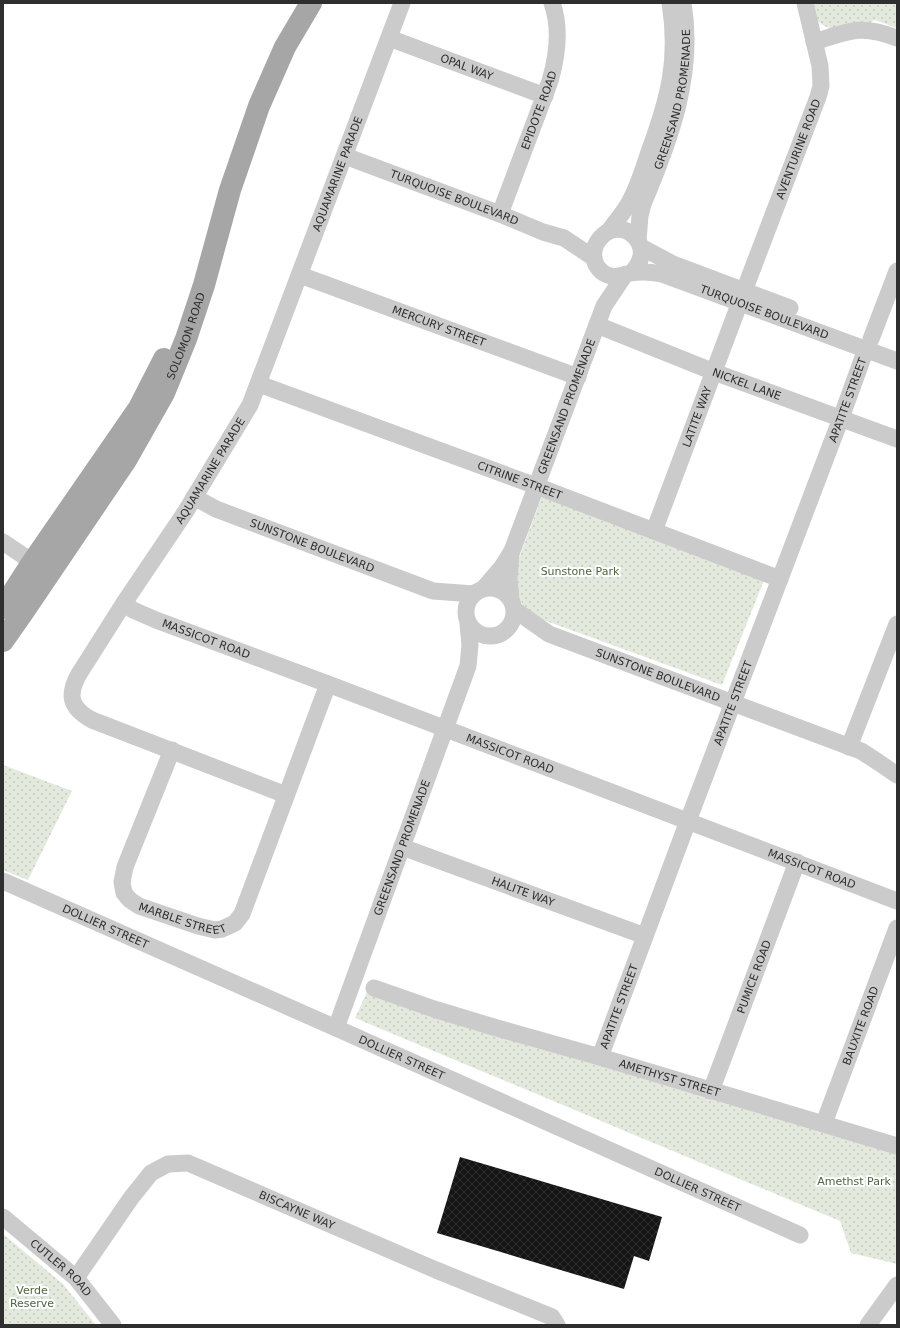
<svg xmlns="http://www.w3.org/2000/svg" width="900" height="1328" viewBox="0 0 900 1328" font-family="'DejaVu Sans',sans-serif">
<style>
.grass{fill:url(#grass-dots)}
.building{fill:url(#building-cross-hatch)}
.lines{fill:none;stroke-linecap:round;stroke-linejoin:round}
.minor{stroke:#cbcbcb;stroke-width:17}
.major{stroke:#a6a6a6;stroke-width:22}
.labels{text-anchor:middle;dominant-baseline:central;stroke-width:4;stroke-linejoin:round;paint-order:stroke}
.street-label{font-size:11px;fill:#2e2e2e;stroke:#fff}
.park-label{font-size:11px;fill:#4f6540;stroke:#fff}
</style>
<defs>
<pattern id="grass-dots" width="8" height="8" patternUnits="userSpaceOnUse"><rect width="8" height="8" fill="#e3eadd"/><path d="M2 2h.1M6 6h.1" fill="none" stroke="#c3c9be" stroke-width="1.8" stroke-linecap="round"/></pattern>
<pattern id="building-cross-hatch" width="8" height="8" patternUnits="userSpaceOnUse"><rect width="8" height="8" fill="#151515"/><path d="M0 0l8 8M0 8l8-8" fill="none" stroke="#2f2f2f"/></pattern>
</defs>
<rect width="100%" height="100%" fill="#fff"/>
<g class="grass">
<path d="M811,3H897V28L875,20L869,23L830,28C817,25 814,15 811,3Z"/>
<path d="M542,496L765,578L722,685L527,614L511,580Z"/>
<path d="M3,765L72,791L28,880L3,870Z"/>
<path d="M367,992L897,1148V1264L851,1253L840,1221L355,1018Z"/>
<path d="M3,1234L63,1284L96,1325H3Z"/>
</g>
<path class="building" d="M460,1157L662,1217L649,1261L634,1256L624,1289L437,1233Z"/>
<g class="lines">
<g class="minor">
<path id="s1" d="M389,38L545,96"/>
<path d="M814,42C850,31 860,24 897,38"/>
<path id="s2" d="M345,156L500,214L543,232L564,238L594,258"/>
<path id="s3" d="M500,214L550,81C557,57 561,28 552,3"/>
<path d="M609,231C616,221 625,211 630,201C639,185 644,166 650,149C669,97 679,59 670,3"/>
<path id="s4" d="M638,240L640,216L643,204C670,140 695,74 683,3"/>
<path d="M641,247L673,264L790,308"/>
<path id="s5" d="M631,273C642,263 646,248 634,236C611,214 578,251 602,272C613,280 620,275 631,273C641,271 652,272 662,274L897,361"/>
<path id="s6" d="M300,275L578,377"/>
<path id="s7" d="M744,291L818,97L821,86L820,66L805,3"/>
<path id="s8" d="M597,325L714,372L897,439"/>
<path d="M871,339L897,271"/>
<path id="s9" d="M259,384L536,486L780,579"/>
<path id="s10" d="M194,497L216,509L433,591L474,594"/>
<path id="s11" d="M654,531L740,302"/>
<path d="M3,542L43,569"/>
<path d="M511,553L509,579L511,599"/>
<circle cx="490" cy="612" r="24"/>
<path id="s12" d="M484,588L502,567L512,551L604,306L624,276"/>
<path id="s13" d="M124,603L133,610L156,620L328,684L897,901"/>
<path id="s14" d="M515,610L549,634L861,751L878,762L897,775"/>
<path d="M849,747L897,624"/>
<path id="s15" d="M172,750L125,867L122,882L124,893L130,900L139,906L198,926L215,930L222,929L235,923L242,914L328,684"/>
<path id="s16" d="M286,795L92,720C70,708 67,695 79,674L124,603L186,511L250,405L402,3"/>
<path id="s17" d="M402,847L645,936"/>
<path id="s18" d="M3,881L336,1028L800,1235"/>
<path id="s19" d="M374,988L434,1009L490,1026L600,1057L897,1146"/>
<path id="s20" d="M336,1028L468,666L470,645L468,624"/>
<path id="s21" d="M600,1057L688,821L841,418L866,349"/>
<path id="s22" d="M711,1091L797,862"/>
<path id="s23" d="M824,1123L897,928"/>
<path id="s24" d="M3,1217L76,1278L113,1325"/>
<path id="s25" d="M76,1278L131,1198L151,1173L168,1164L188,1163L436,1270L552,1317L557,1325"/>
<path d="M868,1325L897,1285"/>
</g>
<g class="major">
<path d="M3,608L32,563L139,408L164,359"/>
<path id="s26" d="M3,641L24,611L126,460L164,393L186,339L204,285L230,190L259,106L285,47L311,3"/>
</g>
</g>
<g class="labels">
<g class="street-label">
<text stroke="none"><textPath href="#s1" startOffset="83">OPAL WAY</textPath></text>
<text stroke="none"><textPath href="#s4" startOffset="146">GREENSAND PROMENADE</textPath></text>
<text stroke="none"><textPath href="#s3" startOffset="111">EPIDOTE ROAD</textPath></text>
<text stroke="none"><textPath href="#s7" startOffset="152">AVENTURINE ROAD</textPath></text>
<text stroke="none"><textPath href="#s16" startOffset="830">AQUAMARINE PARADE</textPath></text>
<text stroke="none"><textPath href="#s2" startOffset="117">TURQUOISE BOULEVARD</textPath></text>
<text stroke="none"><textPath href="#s5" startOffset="289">TURQUOISE BOULEVARD</textPath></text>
<text stroke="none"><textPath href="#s6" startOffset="148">MERCURY STREET</textPath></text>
<text stroke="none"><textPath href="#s26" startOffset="357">SOLOMON ROAD</textPath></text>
<text stroke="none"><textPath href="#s8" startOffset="161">NICKEL LANE</textPath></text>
<text stroke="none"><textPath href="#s21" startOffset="702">APATITE STREET</textPath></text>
<text stroke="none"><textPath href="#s12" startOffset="201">GREENSAND PROMENADE</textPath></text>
<text stroke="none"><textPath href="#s11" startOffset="122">LATITE WAY</textPath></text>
<text stroke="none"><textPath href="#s16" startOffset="506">AQUAMARINE PARADE</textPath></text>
<text stroke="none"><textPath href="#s9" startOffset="278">CITRINE STREET</textPath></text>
<text stroke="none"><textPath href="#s10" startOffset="128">SUNSTONE BOULEVARD</textPath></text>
<text stroke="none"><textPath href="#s13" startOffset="90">MASSICOT ROAD</textPath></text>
<text stroke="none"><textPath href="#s14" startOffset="158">SUNSTONE BOULEVARD</textPath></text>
<text stroke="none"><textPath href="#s21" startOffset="378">APATITE STREET</textPath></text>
<text stroke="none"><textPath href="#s13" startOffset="415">MASSICOT ROAD</textPath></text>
<text stroke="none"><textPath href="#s20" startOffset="192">GREENSAND PROMENADE</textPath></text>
<text stroke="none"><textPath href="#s13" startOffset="738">MASSICOT ROAD</textPath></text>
<text stroke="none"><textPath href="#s17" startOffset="129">HALITE WAY</textPath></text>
<text stroke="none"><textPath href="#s15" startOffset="218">MARBLE STREET</textPath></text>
<text stroke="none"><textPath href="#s18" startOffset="112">DOLLIER STREET</textPath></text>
<text stroke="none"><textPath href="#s22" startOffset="122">PUMICE ROAD</textPath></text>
<text stroke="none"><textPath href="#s21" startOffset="54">APATITE STREET</textPath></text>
<text stroke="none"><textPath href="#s23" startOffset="104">BAUXITE ROAD</textPath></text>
<text stroke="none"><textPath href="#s18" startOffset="436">DOLLIER STREET</textPath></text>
<text stroke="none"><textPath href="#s19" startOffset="309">AMETHYST STREET</textPath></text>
<text stroke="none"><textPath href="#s18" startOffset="760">DOLLIER STREET</textPath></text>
<text stroke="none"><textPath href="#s25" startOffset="287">BISCAYNE WAY</textPath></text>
<text stroke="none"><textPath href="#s24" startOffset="77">CUTLER ROAD</textPath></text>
</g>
<g class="park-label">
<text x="580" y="571">Sunstone Park</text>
<text x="854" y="1181">Amethst Park</text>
<text x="32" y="1290">Verde<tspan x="32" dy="13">Reserve</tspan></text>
</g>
</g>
<rect width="900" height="1328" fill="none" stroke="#2e2e2e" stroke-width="8"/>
</svg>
